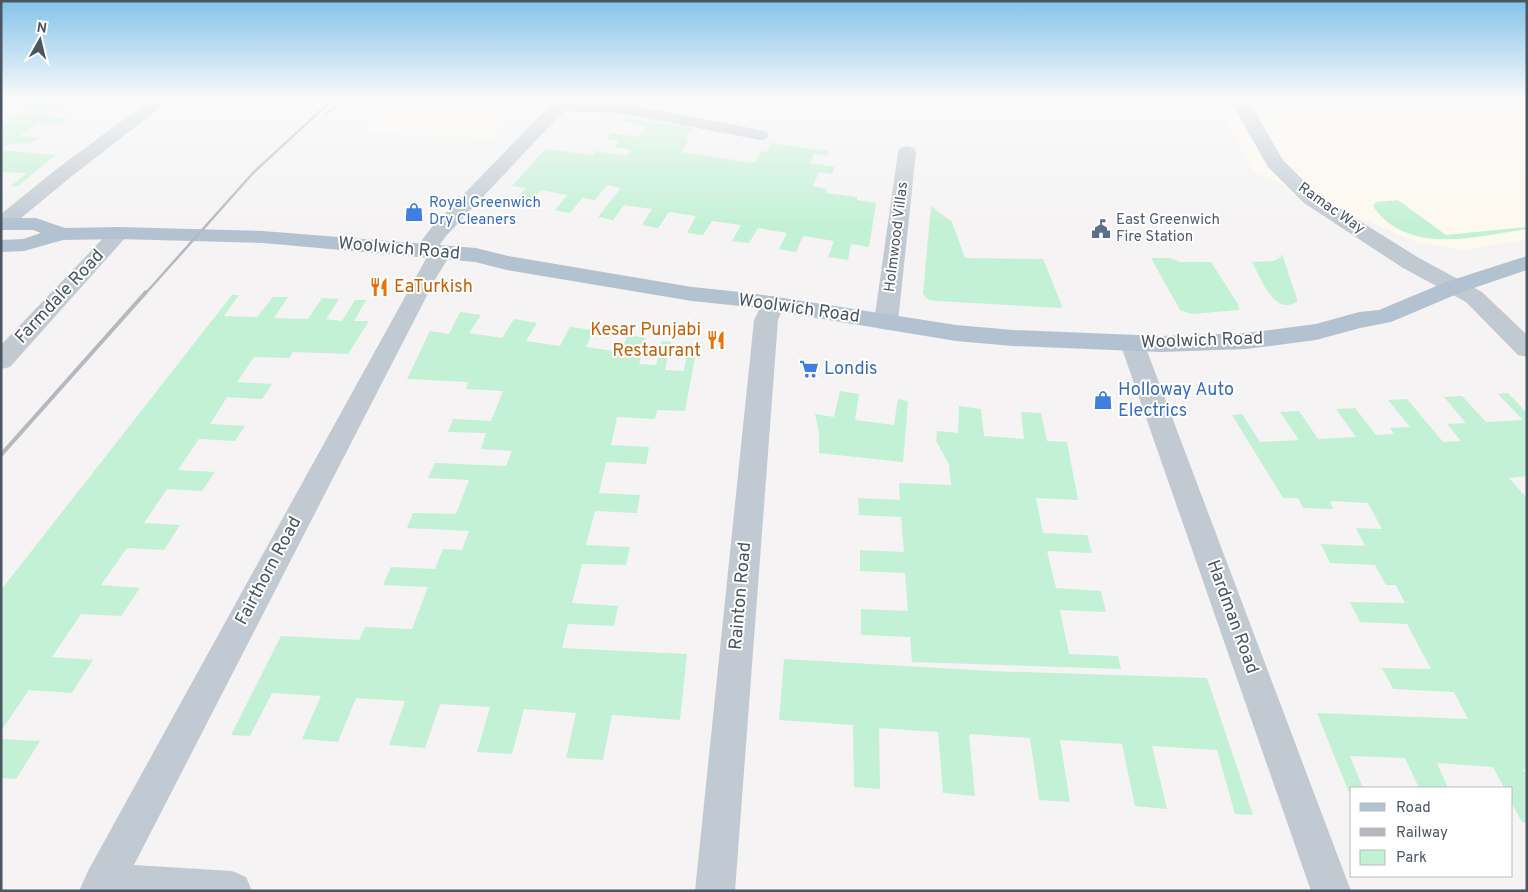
<svg xmlns="http://www.w3.org/2000/svg" width="1528" height="892" viewBox="0 0 1528 892" font-family="Overpass,sans-serif">
<style>
.commercial{fill:#fdf9ef}
.green{fill:#c3f1d5}
.lines{fill:none;stroke-linecap:round;stroke-linejoin:round}
.street{fill:#c1cad2;fill-rule:evenodd}
.primary{fill:#b3c2d1;fill-rule:evenodd}
.rail-far1{stroke:#b5b8bd;stroke-width:2.5}
.rail{stroke:#b5b8bd;stroke-width:4}
.labels{text-anchor:middle;dominant-baseline:central;stroke-width:4;stroke-linejoin:round;paint-order:stroke}
.far-shop-label{font-size:15px;fill:#366cbe;stroke:#fff;text-anchor:start}
.far-street-label{font-size:15px;fill:#4a5661;stroke:#fff}
.far-service-label{font-size:15px;fill:#4e5e75;stroke:#fff;text-anchor:start}
.street-label{font-size:18px;fill:#4a5661;stroke:#fff}
.food-label{font-size:18px;fill:#c56008;stroke:#fff;text-anchor:start}
.shop-label{font-size:18px;fill:#366cbe;stroke:#fff;text-anchor:start}
</style>
<rect width="100%" height="100%" fill="#f5f3f3"/>
<g class="commercial">
<path d="M1216,100H1527V239L1465,250L1418,243L1253,172Z"/>
<path d="M389,104L437,106L501,109L495,139L361,132Z"/>
</g>
<g class="green">
<path d="M31,100H89L96,101L88,106L68,104L59,110H49L40,116L69,119L61,124L40,123L20,135L40,138C24,149 17,138 1,148V126L29,109L20,107Z"/>
<path d="M624,118L693,128L685,139L689,140L681,152L754,163L761,151L766,152L771,143L829,151L827,156L814,154L810,163L835,167L832,174L819,172L813,186L827,189L825,193L857,197V200L876,203L869,247L851,244L848,260L828,257L834,241L803,236L796,252L779,249L787,233L758,228L749,243L732,241L741,225L712,221L703,235L687,233L696,216L669,212L658,228L642,225L652,209L624,205L613,220L598,217L621,188L607,185L595,200L582,198L570,213L555,210L567,195L541,190L528,206L513,203L526,188L512,186L545,149L593,155L596,151L626,156L631,150L614,147L619,141L607,139L611,133L638,137L647,126L622,121Z"/>
<path d="M1,150L56,155L18,186H11L27,173L1,172Z"/>
<path d="M1398,200L1446,235L1527,227V229C1476,236 1408,257 1373,206L1376,202Z"/>
<path d="M931,206L952,222L965,258L1043,259L1062,306L1061,308L937,301L929,300L923,294Z"/>
<path d="M1282,254L1297,299V302C1273,316 1261,277 1252,262L1274,261L1281,257Z"/>
<path d="M1151,258H1170L1180,262H1211L1238,304L1239,310L1192,314L1180,310Z"/>
<path d="M232,295H239L224,316L257,317L273,297H288L274,318L308,319L322,298L339,299L326,319L342,321L355,300H366L354,321H369L348,354L293,352L289,358L254,357L237,382L272,384L262,399L227,397L210,424L245,426L235,441L199,439L178,470L215,472L202,491L167,489L144,523L180,525L164,550L127,548L101,585L140,588L121,616L81,614L52,657L93,660L72,693L29,690L1,731V590Z"/>
<path d="M460,312L481,315L469,333L502,338L514,319L537,323L526,341L560,346L570,327L594,330L586,347L620,352L628,335L646,338L639,364L656,365L662,341L671,342L665,370L684,371L688,347H697L685,411L657,410L655,419L617,417L611,445L649,447L646,464L606,462L599,493L640,495L637,513L595,511L586,545L630,547L626,565L582,564L572,603L618,606L614,626L568,624L562,648L687,654L680,720L612,715L603,760L566,758L576,713L524,709L512,754L477,752L490,707L440,704L425,748L389,745L405,701L356,698L338,742L302,739L321,696L272,693L250,736L231,735L281,636L359,640L365,627L412,629L428,587L383,585L391,567L435,569L443,549L462,550L469,531L407,528L413,513L456,514L469,480L428,478L435,463L506,466L512,451L481,449L486,433L448,432L453,419L491,421L503,391L466,389L468,382L407,379L430,331L449,334Z"/>
<path d="M840,391L859,394L855,420L894,425L898,399L908,401L903,462L819,453V433L815,414L834,417Z"/>
<path d="M1508,393L1527,413V476L1509,478L1527,498V769H1523L1527,776V823L1522,822L1512,804V788H1504L1493,767L1437,763L1448,788H1419L1405,758L1350,756L1363,788H1352V800L1317,713L1468,719L1454,692L1393,689L1382,668L1431,669L1407,624L1360,622L1350,602L1405,603L1396,585H1386L1375,565L1330,563L1321,544L1365,546L1356,528L1382,529L1368,503L1330,501L1333,509L1303,508L1298,498H1283L1232,415L1242,414L1260,442L1299,440L1280,412L1299,411L1318,439L1356,437L1336,409L1355,408L1376,435L1394,434L1390,428L1410,427L1388,400L1407,399L1443,442L1461,441L1447,424L1466,423L1444,397L1462,396L1486,422L1523,420L1498,394Z"/>
<path d="M959,406L981,409L984,436L1024,439L1021,412L1041,413L1047,441L1067,442L1078,500L1036,498L1043,533L1087,535L1092,553L1047,551L1056,588L1101,591L1106,612L1060,610L1069,654L1118,656L1121,669L912,662L910,637L861,635V609L908,611L905,573L860,571V550L904,552L901,517L859,515L858,498L900,500L899,483L951,485L949,464L936,441L937,431L958,433Z"/>
<path d="M784,659L991,671L1207,678L1253,815L1235,814L1217,750L1152,746L1167,809L1135,806L1122,744L1060,740L1070,802L1039,800L1030,738L969,734L975,796L943,793L938,732L879,728L880,789L854,787L853,725L779,720Z"/>
<path d="M1,739L40,741L16,779L1,778Z"/>
</g>
<g class="lines">
<g class="street">
<path d="M150,100H170L72,176L9,228L1,230V214L58,168Z"/>
<path d="M1230,100H1248L1283,160L1318,195L1419,258L1482,292L1527,335V357L1518,355L1466,302L1403,268L1304,203L1268,167Z"/>
<path d="M559,101L620,103L760,130L766,131L769,135L766,139L760,140L620,113L564,111L446,236L439,246L449,247L452,252L436,278L134,865L232,871L246,877L252,891H79L89,869L427,257L417,256L414,251L431,228L553,102Z"/>
<path d="M907,146L914,148L916,152L898,322L894,327L886,330L878,327L874,322L898,152L900,148Z"/>
<path d="M119,227L126,229L130,233L126,237L10,367L1,369V345L112,229Z"/>
<path d="M773,296L781,298L785,303L778,320L735,891H695L754,320L765,298Z"/>
<path d="M1132,335L1141,337L1144,343L1351,891H1311L1120,343L1123,337Z"/>
</g>
<path class="primary" d="M1,218H36L65,228L119,227L263,231L476,248L508,256L692,287L750,293L956,325L1013,330L1161,336L1246,333L1316,324L1359,312L1379,310L1446,282L1527,256V270L1462,292L1391,322L1360,328L1316,340L1246,349L1161,352L1013,346L956,341L750,307L692,301L507,270L475,262L263,243L119,239L63,240L24,251L1,252V240L23,239L41,233L33,230H1Z"/>
<g class="rail-far1">
<path d="M327,113L344,100"/>
<path d="M145,294L253,173L332,100"/>
</g>
<path class="rail" d="M1,455L146,292"/>
</g>
<linearGradient id="sky" x2="0" y2="1"><stop stop-color="#85c3ea"/><stop offset="0.44" stop-color="#fafafa"/><stop offset="1" stop-color="#fafafa" stop-opacity="0"/></linearGradient>
<rect width="1528" height="225" fill="url(#sky)"/>
<defs>
<g id="shop-bare" transform="scale(1.5)"><path d="M-5-2.5h2.3a2.7 3.5 0 0 1 5.4 0H5L5.5 6h-11ZM-1.5-2.5h3a1.5 2.3 0 0 0-3 0Z" fill="#3f7fe0" stroke="#fff" stroke-width="2.5" paint-order="stroke"/></g>
<g id="civic-bare" transform="scale(1.5)"><path d="M-.6-6.5H3V-4.5H.6V-3L4-1V1h2V6H-6V1h2V-1L-.6-3ZM-1.2 2.5V6h2.4V2.5Z" fill="#5c6f8a" stroke="#fff" stroke-width="2.5" paint-order="stroke"/></g>
<g id="restaurant-bare" transform="scale(1.5)"><path d="M-5-6h1v4h1v-4h1v4h1v-4h1v5L-1.5 .5V6h-2V.5L-5-1ZM5-6V6H3V1.5H1.5Q1.5-4 5-6Z" fill="#e8710a" stroke="#fff" stroke-width="2.5" paint-order="stroke"/></g>
<g id="supermarket-bare" transform="scale(1.5)"><path d="M-6-5.5h2.5l.6 2H6L4.5 2H-2.5L-4.4-4H-6ZM-1.5 3.2a1.3 1.3 0 1 0 .1 0ZM3 3.2a1.3 1.3 0 1 0 .1 0Z" fill="#3f7fe0" stroke="#fff" stroke-width="2.5" paint-order="stroke"/></g>
</defs>
<g fill-rule="evenodd">
<use href="#shop-bare" x="414" y="212"/>
<use href="#civic-bare" x="1101" y="229"/>
<use href="#restaurant-bare" x="379" y="287"/>
<use href="#restaurant-bare" x="716" y="340"/>
<use href="#supermarket-bare" x="809" y="369"/>
<use href="#shop-bare" x="1103" y="400"/>
</g>
<g class="labels">
<g class="far-shop-label">
<text x="429" y="203">Royal Greenwich<tspan x="429" dy="17">Dry Cleaners</tspan></text>
</g>
<g class="far-street-label">
<text transform="translate(1331 209) rotate(35)">Ramac Way</text>
<text transform="translate(897 237) rotate(-83)">Holmwood Villas</text>
</g>
<g class="far-service-label">
<text x="1116" y="220">East Greenwich<tspan x="1116" dy="17">Fire Station</tspan></text>
</g>
<g class="street-label">
<text transform="translate(399 249) rotate(5)">Woolwich Road</text>
<text transform="translate(60 297) rotate(-47)">Farmdale Road</text>
<text transform="translate(799 309) rotate(8)">Woolwich Road</text>
<text transform="translate(1202 341) rotate(-2)">Woolwich Road</text>
<text transform="translate(269 571) rotate(-62)">Fairthorn Road</text>
<text transform="translate(741 596) rotate(-85)">Rainton Road</text>
<text transform="translate(1232 617) rotate(70)">Hardman Road</text>
</g>
<g class="food-label">
<text x="394" y="287">EaTurkish</text>
<text x="701" y="330" text-anchor="end">Kesar Punjabi<tspan x="701" dy="21">Restaurant</tspan></text>
</g>
<g class="shop-label">
<text x="824" y="369">Londis</text>
<text x="1118" y="390">Holloway Auto<tspan x="1118" dy="21">Electrics</tspan></text>
</g>
</g>
<rect width="1528" height="892" fill="none" stroke="#4a5661" stroke-width="5"/>
<rect x="1350" y="787" width="162" height="90" fill="#ffffff" stroke="#b7bbc0"/>
<rect x="1360" y="803" width="25" height="8" fill="#b3c2d1" stroke="#b7bbc0"/>
<text x="1396" y="812" font-size="15" fill="#4a5661">Road</text>
<rect x="1360" y="828" width="25" height="8" fill="#b5b8bd" stroke="#b7bbc0"/>
<text x="1396" y="837" font-size="15" fill="#4a5661">Railway</text>
<rect x="1360" y="850" width="25" height="15" fill="#c3f1d5" stroke="#b7bbc0"/>
<text x="1396" y="862" font-size="15" fill="#4a5661">Park</text>
<g transform="translate(40 40) rotate(8)" stroke="#ffffff" stroke-width="4" paint-order="stroke">
<path d="M0-4L9 19L0 12L-9 19Z" fill="#4a5661"/>
<text y="-8" font-size="14" font-weight="bold" text-anchor="middle" fill="#4a5661">N</text>
</g>
</svg>
